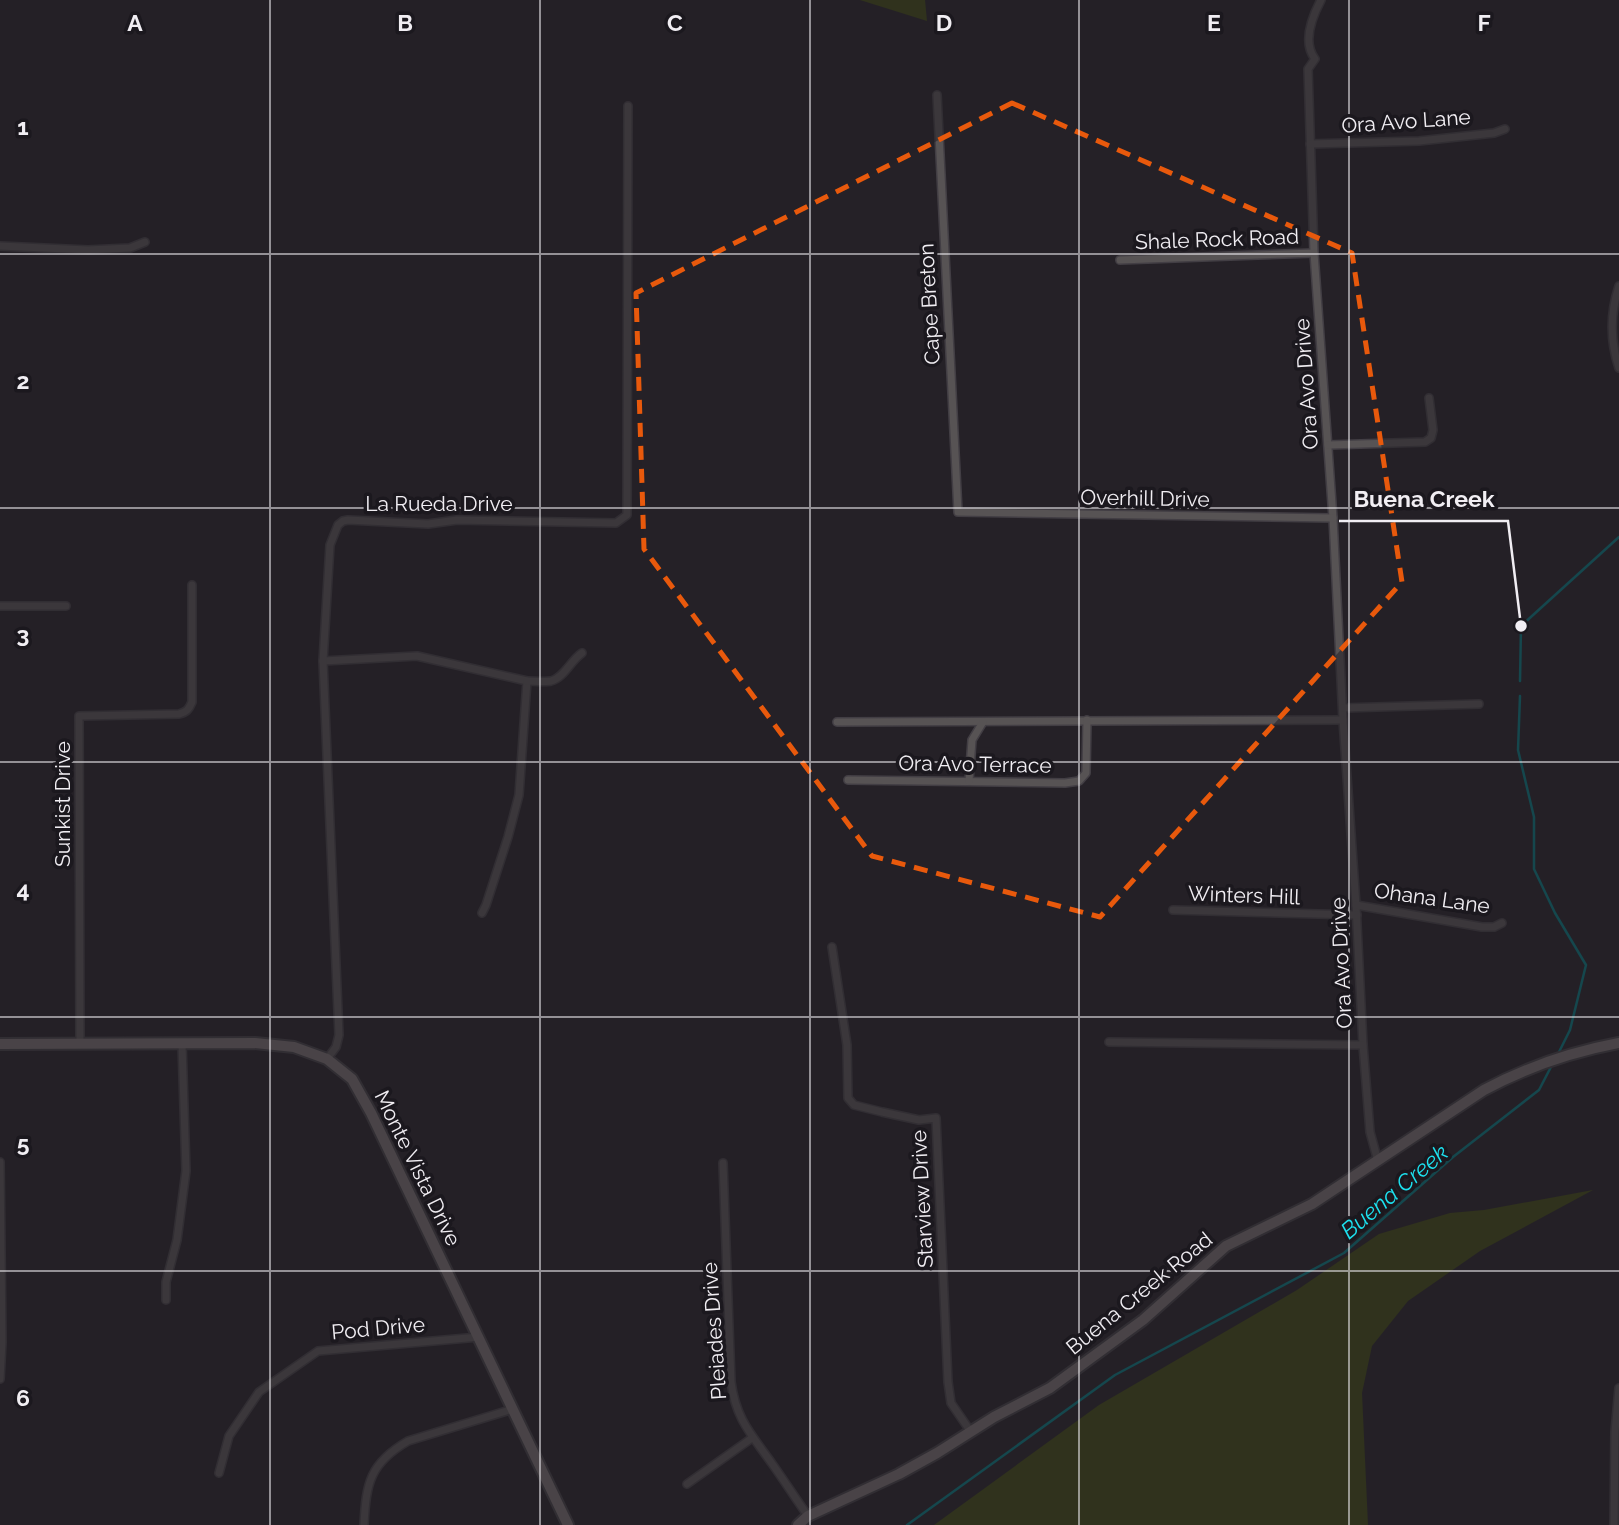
<svg xmlns="http://www.w3.org/2000/svg" width="1619" height="1525" viewBox="0 0 1619 1525" font-family="Raleway,sans-serif">
<style>
.grass{fill:#3e4812}
.lines{fill:none;stroke-linecap:round;stroke-linejoin:round}
.stream{stroke:#03757d;stroke-width:2.5}
.street-casing{stroke:#423e44;stroke-width:10}
.secondary-casing{stroke:#423e44;stroke-width:14}
.street{stroke:#575354;stroke-width:7}
.secondary{stroke:#756e6f;stroke-width:10}
.marked{fill:none;stroke:#e8590c;stroke-width:5;stroke-dasharray:14 9;stroke-linejoin:round}
.grid{fill:none;stroke:#f1eef3;stroke-width:2;stroke-opacity:0.55}
.labels{text-anchor:middle;dominant-baseline:central;stroke-width:7;stroke-linejoin:round;paint-order:stroke}
.street-label{font-size:21px;fill:#f1eef3;stroke:#1b181e}
.water-label{font-size:23px;font-style:italic;fill:#1de1ef;stroke:#1b181e}
.grid-label{font-size:23px;text-anchor:middle;font-weight:bold;fill:#f1eef3;stroke:#1b181e;stroke-width:7;stroke-linejoin:round;paint-order:stroke}
.leader{fill:none;stroke:#f1eef3;stroke-width:2.5}
.callout-dot{fill:#f1eef3;stroke:#1b181e;stroke-width:2.5}
.callout-label{font-size:23px;text-anchor:middle;font-weight:bold;fill:#f1eef3;stroke:#1b181e;stroke-width:7;stroke-linejoin:round;paint-order:stroke}
</style>
<rect width="100%" height="100%" fill="#252127"/>
<g class="grass">
<path d="M860,0H925L927,21Z"/>
<path d="M1593,1190L1480,1251L1408,1301L1372,1346L1362,1393L1368,1525H934L1099,1405L1297,1290L1379,1234L1450,1213L1484,1210Z"/>
</g>
<g class="lines">
<g class="stream">
<path d="M1520,681L1521,626L1619,537"/>
<path d="M1520,696L1518,750L1534,817V869L1555,913L1586,965L1570,1030L1558,1054"/>
<path d="M907,1525L1115,1375L1344,1253L1453,1157L1539,1090L1553,1063"/>
</g>
<g class="street-casing">
<g id="street">
<path d="M1321,0C1312,17 1302,42 1315,59L1308,69L1314,253L1333,518L1343,720L1356,905L1363,1045L1370,1132L1378,1161"/>
<path d="M937,95L958,512L1333,518"/>
<path d="M1310,144L1419,141L1494,133L1505,129"/>
<path d="M0,246L88,250L130,248L145,242"/>
<path d="M1120,260L1314,253"/>
<path d="M1619,286C1610,313 1610,341 1619,368"/>
<path d="M1328,445L1425,442L1431,438L1433,430L1429,398"/>
<path d="M0,606H66"/>
<path d="M323,661L417,656L527,681L519,795L508,837L486,905L482,913"/>
<path d="M527,681C533,681 546,682 551,681C564,678 571,660 582,653"/>
<path d="M1343,708L1479,704"/>
<path d="M837,722L1343,720"/>
<path d="M848,780L1065,783L1079,781L1086,773L1087,720"/>
<path d="M969,781L972,740L983,722"/>
<path d="M1356,905L1482,927H1494L1502,923"/>
<path d="M1173,910L1357,915"/>
<path d="M832,947L847,1045L848,1098L854,1105L882,1112L919,1120L936,1118L948,1382L951,1403L971,1432"/>
<path d="M1109,1042L1363,1045"/>
<path d="M80,1044L79,716L179,714C187,712 189,709 192,702V585"/>
<path d="M327,1059L336,1047L339,1035L323,661L330,545L338,525L343,521L348,520L428,524L457,520L616,523L627,515L628,106"/>
<path d="M0,1162L2,1342L0,1379"/>
<path d="M723,1163L731,1382C736,1420 752,1435 773,1465C785,1482 796,1499 808,1516"/>
<path d="M166,1300V1282L177,1240L186,1171L182,1044"/>
<path d="M219,1473L229,1436L259,1392L318,1351L479,1337"/>
<path d="M687,1484L752,1438"/>
<path d="M364,1525C366,1483 370,1463 408,1441L513,1409"/>
<path d="M1614,1525L1615,1432L1619,1388"/>
</g>
</g>
<g class="secondary-casing">
<g id="secondary">
<path d="M0,1044L255,1043L294,1047L327,1059L352,1079L371,1113L568,1525"/>
<path d="M798,1525L808,1516L899,1474L937,1453L994,1417L1050,1388L1143,1320L1226,1246L1312,1204L1484,1090C1527,1067 1571,1052 1619,1043"/>
</g>
</g>
<use href="#street" class="street"/>
<use href="#secondary" class="secondary"/>
</g>
<path d="M0 0H1619V1525H0ZM1012,103L1352,253L1402,582L1100,917L872,856L644,549L636,293Z" fill="#252127" fill-opacity=".55" fill-rule="evenodd"/>
<path class="marked" d="M1012,103L1352,253L1402,582L1100,917L872,856L644,549L636,293Z"/>
<path class="grid" d="M270,0V1525M540,0V1525M810,0V1525M1079,0V1525M1349,0V1525M0,254H1619M0,508H1619M0,762H1619M0,1017H1619M0,1271H1619"/>
<g class="labels">
<g class="street-label">
<text transform="translate(1406 121) rotate(-4)">Ora Avo Lane</text>
<text transform="translate(1217 239) rotate(-2)">Shale Rock Road</text>
<text transform="translate(929 304) rotate(-93)">Cape Breton</text>
<text transform="translate(1306 384) rotate(-94)">Ora Avo Drive</text>
<text transform="translate(1145 498) rotate(1)">Overhill Drive</text>
<text x="439" y="503">La Rueda Drive</text>
<text transform="translate(975 764) rotate(1)">Ora Avo Terrace</text>
<text transform="translate(62 804) rotate(-90)">Sunkist Drive</text>
<text transform="translate(1244 895) rotate(2)">Winters Hill</text>
<text transform="translate(1432 898) rotate(8)">Ohana Lane</text>
<text transform="translate(1341 963) rotate(-93)">Ora Avo Drive</text>
<text transform="translate(418 1168) rotate(64)">Monte Vista Drive</text>
<text transform="translate(922 1199) rotate(-93)">Starview Drive</text>
<text transform="translate(1139 1293) rotate(-39)">Buena Creek Road</text>
<text transform="translate(378 1328) rotate(-5)">Pod Drive</text>
<text transform="translate(714 1331) rotate(-94)">Pleiades Drive</text>
</g>
<g class="water-label">
<text transform="translate(1394 1191) rotate(-40)">Buena Creek</text>
</g>
</g>
<g class="grid-label">
<text x="135" y="31">A</text>
<text x="405" y="31">B</text>
<text x="675" y="31">C</text>
<text x="944" y="31">D</text>
<text x="1214" y="31">E</text>
<text x="1484" y="31">F</text>
<text x="23" y="135">1</text>
<text x="23" y="389">2</text>
<text x="23" y="643">3</text>
<text x="23" y="898">4</text>
<text x="23" y="1152">5</text>
<text x="23" y="1406">6</text>
</g>
<path class="leader" d="M1521 626L1508 521H1339"/>
<circle class="callout-dot" cx="1521" cy="626" r="7"/>
<g class="callout-label">
<text x="1424" y="507">Buena Creek</text>
</g>
</svg>
